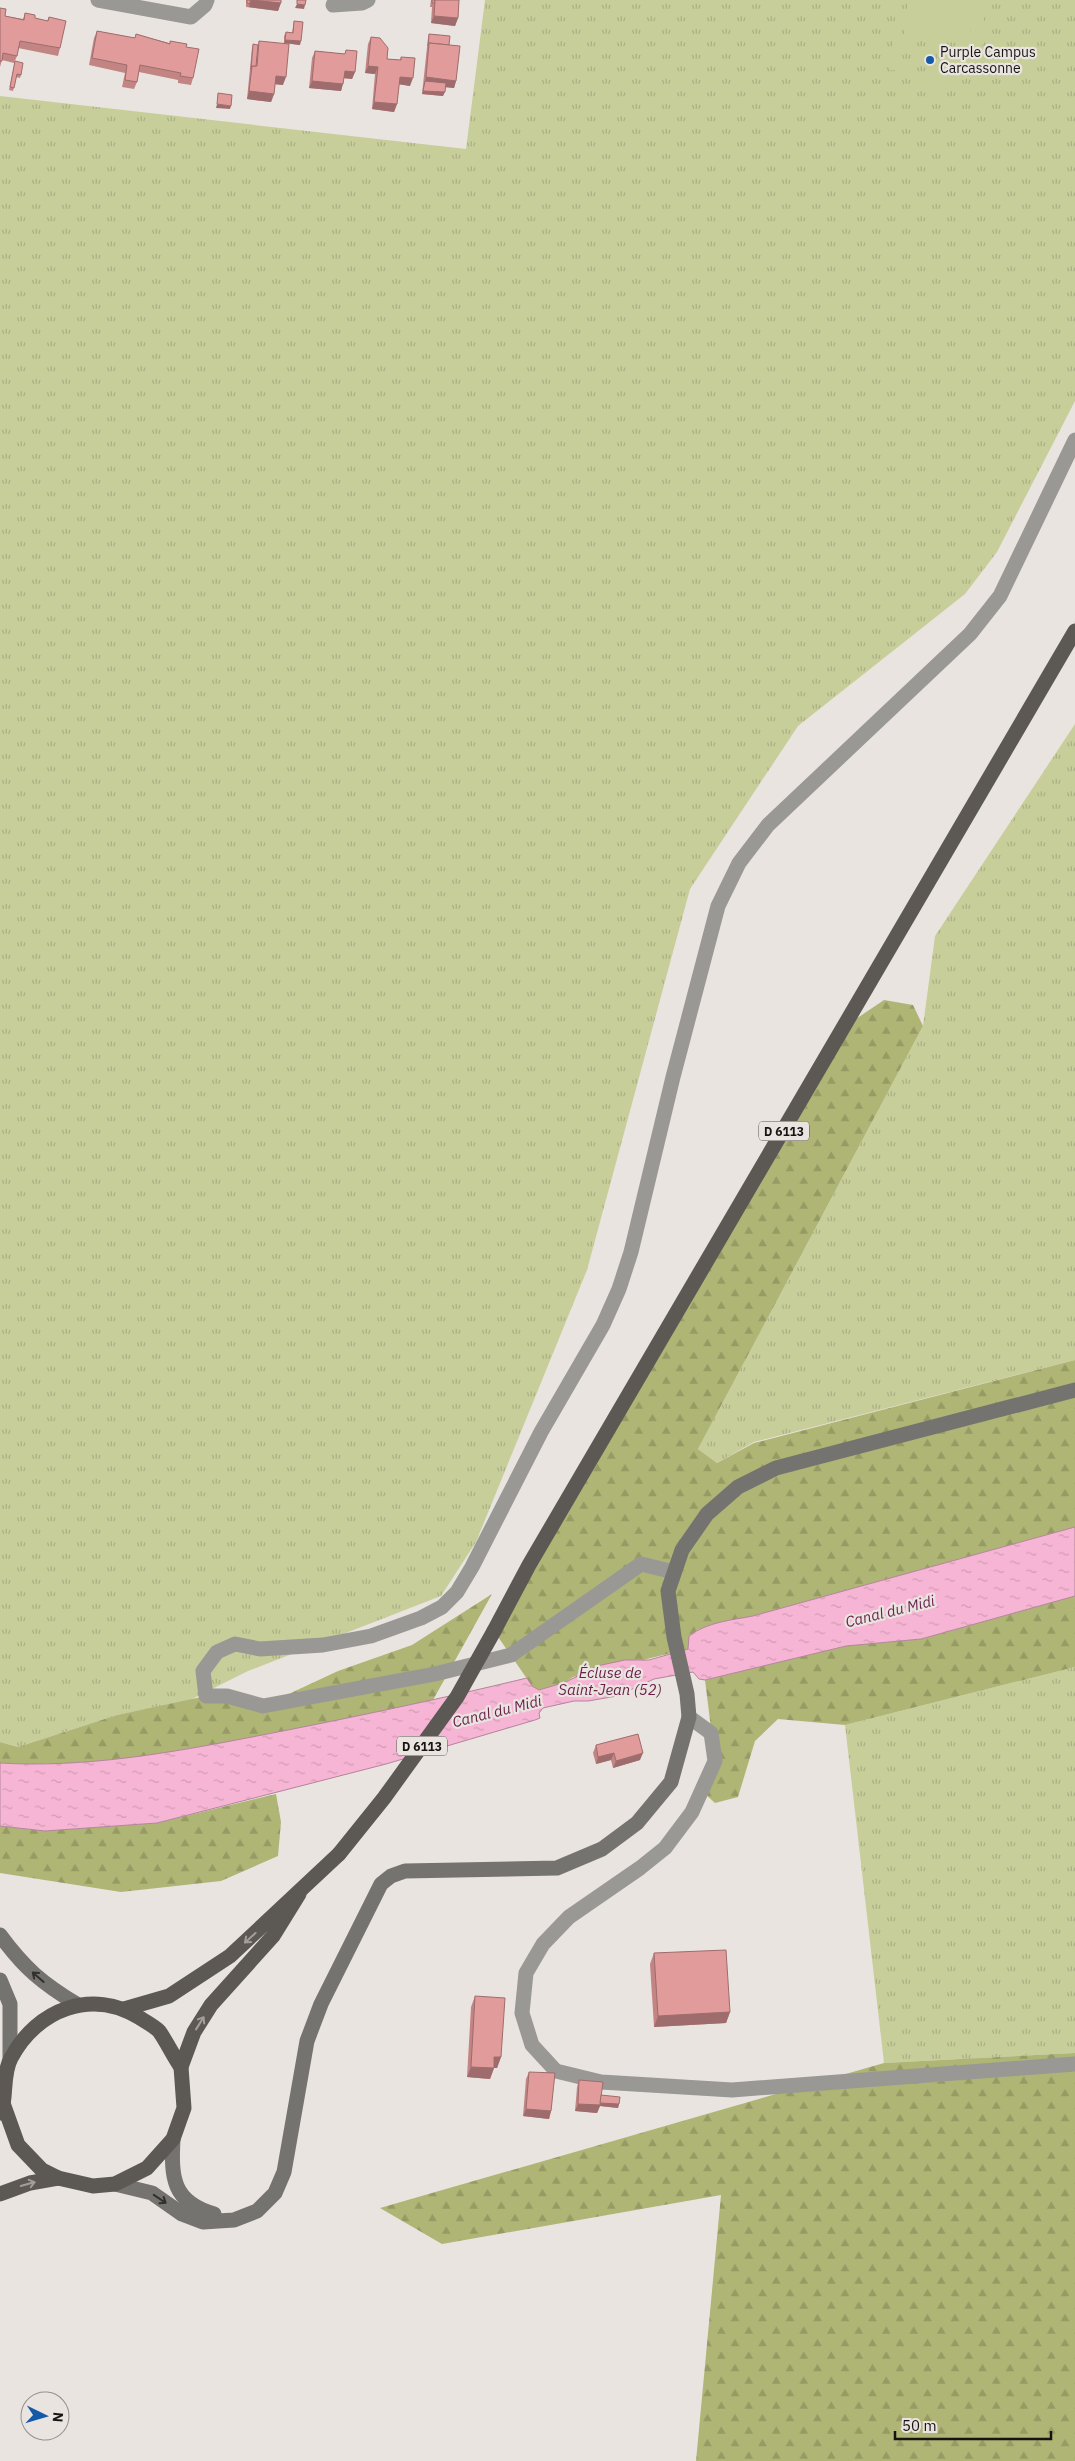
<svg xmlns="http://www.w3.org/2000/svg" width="1075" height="2461" viewBox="0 0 1075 2461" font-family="'IBM Plex Sans',sans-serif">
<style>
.grass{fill:url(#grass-tufts)}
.forest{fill:url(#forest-firs)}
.pitch{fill:#c8ce9a}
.water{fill:url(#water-ripples);stroke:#b3859a}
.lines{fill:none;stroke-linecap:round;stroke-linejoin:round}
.street{stroke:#999895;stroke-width:15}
.secondary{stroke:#75736f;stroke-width:15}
.primary{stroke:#5c5955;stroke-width:15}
.primary-bridge{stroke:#5c5955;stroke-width:15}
.wall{fill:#c28584}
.shaded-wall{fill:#9e6c6c}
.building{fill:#e19b9a;stroke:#9e6c6c}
.oneway{stroke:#a39e9a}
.oneway2{stroke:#32302f}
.poi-dot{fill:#1559a9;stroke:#eae4e0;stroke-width:2}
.labels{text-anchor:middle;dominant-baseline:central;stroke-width:4.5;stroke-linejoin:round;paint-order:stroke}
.shield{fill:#eae4e0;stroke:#565250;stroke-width:1}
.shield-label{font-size:12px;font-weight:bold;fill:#161413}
.poi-label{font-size:14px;fill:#161413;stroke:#eae4e0;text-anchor:start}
.water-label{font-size:15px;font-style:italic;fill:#691f49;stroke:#eae4e0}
</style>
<defs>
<pattern id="grass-tufts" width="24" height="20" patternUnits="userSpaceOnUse" patternTransform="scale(1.25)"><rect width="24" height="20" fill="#c8ce9a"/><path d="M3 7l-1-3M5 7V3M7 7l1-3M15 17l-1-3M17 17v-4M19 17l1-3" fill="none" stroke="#abb084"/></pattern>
<pattern id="forest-firs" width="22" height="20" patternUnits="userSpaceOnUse" patternTransform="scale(1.25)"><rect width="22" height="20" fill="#afb575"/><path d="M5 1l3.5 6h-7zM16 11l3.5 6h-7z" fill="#969b64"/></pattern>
<pattern id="water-ripples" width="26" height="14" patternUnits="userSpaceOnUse" patternTransform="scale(1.25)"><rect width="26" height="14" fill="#f6b5d4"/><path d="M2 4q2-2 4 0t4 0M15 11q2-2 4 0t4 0" fill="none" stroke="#d29bb5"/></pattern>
</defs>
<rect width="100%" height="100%" fill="#eae4e0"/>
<g class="grass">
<path d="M485,0H1075V401L997,552L965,594L798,726L690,889L587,1270L476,1542L441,1596L248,1671L190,1700L117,1715L18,1747L0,1742V96L466,149Z"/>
<path d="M1075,724V1360L754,1442L717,1463L698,1449L923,1026L935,936Z"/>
<path d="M1075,1667V2053L884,2063L845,1725Z"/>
</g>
<g class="forest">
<path d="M884,1000L913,1005L923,1026L698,1449L717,1463L754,1443L1075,1360V1527L753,1616L697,1630L688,1649L573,1677L566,1682L539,1690L532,1686L494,1631L844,1027Z"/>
<path d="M492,1594L433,1700C374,1714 315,1725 255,1737C171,1753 86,1768 0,1763V1742L18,1747L117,1715L206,1696L263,1706L338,1671L412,1645Z"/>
<path d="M1075,1596V1667L845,1725L778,1719L755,1741L738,1797L715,1803L702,1791L715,1761L705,1680L846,1646L921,1639Z"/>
<path d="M276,1794L281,1822L278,1856L221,1881L121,1892L0,1873V1826L45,1831L157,1823Z"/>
<path d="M1075,2053V2461H696L721,2195L442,2244L380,2208L884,2063Z"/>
</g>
<g class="pitch">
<path d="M897,0H902C901,16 896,34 900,50C908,84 955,88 970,57C977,41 976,18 977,0H985C983,19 985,44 977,61C959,98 917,93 897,61L896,70H890Z"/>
<path d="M908,0H973L969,44L904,38Z"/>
</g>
<path class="water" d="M1075,1527V1596L921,1639L846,1646L705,1680L699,1679L693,1672L654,1679L617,1696L588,1701H574L543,1708L539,1713L540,1718L535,1720L386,1764L157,1823L45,1831L0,1826V1763C85,1768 169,1753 252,1737C345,1719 436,1700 527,1678L532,1686L539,1690L566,1682L597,1666L625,1660H649L688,1649L689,1636C707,1622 732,1620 753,1616Z"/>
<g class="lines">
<g class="street">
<path d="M98,0L191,17L205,5L207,0"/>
<path d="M333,5L362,3L368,0"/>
<path d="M674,1572L641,1564L511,1655L435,1674L263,1706L227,1696H206L203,1671L217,1652L235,1644L260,1649L323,1645L371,1636L421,1618L442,1607L457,1592L472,1567L541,1432L603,1325L619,1289L631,1252L673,1077L718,906L739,863L768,825L970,634L1000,596L1075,440"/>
<path d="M689,1717L711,1733L715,1761L692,1812L665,1848L640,1868L569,1917L543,1944L526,1973L522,2013L532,2045L556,2071L601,2082L732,2090L1075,2064"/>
</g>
<g class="secondary">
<path d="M0,1935C25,1969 42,1983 78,2005"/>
<path d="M0,1980L10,2004V2059"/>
<path d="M173,2139C171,2177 172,2202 214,2214"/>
<path d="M115,2184L152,2193L182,2214L203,2222L234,2220L257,2211L275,2193L284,2172L307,2041L321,2004L381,1884L391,1876L405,1871L557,1868L602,1849L637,1823L671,1782L689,1717L687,1694L674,1637L668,1591L682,1550L707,1514L738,1487L776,1468L1075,1390"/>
</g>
<g class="primary">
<path d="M494,1631L529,1565L1075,631"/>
<path d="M124,2009L169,1996L230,1956L339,1854"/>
<path d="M4,2106L18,2145L42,2170L58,2178L93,2186L115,2184L147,2168L173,2139L184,2108L181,2067L194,2032L211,2005L273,1936L299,1894"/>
<path d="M1,2113C7,2096 2,2075 11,2058C37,2009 92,1988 140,2018C146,2022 154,2026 159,2031C167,2042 173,2056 181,2067"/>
<path d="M0,2194L30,2183L58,2178"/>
</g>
<path class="primary-bridge" d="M339,1854L384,1798L457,1697L494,1631"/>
</g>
<g class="wall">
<path d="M246,0H281L278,11L246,7Z"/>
<path d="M431,0H459L458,18L455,26L431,23L432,7H430Z"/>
<path d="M0,8L5,16L23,19L25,13L35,18L47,21L49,17L60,48L58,56L18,48L17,56L14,63L2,60L0,67Z"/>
<path d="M294,21L300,45L284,43V36L286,32L292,33Z"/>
<path d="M97,31L135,38L136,34L169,43L186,47L193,78L191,85L178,83V80L139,72L137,82L134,89L122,87L125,73L89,65L94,38Z"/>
<path d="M429,34L449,45L456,81L454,88L445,87L443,96L422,94L428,38Z"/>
<path d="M371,37L387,59L400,60L401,57L410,86L399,84L397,104L394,112L372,109L375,74L365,73L368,44Z"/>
<path d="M259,41L283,85L275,84L274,94L271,102L247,99L252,48L253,44L258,45Z"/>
<path d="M346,50L355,72L352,79L344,78L341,91L309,88L312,58L315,51L345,54Z"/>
<path d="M15,61L21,75L20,78L16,77L13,91L9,90Z"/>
<path d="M596,1745L640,1760L613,1768L611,1760L596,1764L593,1753Z"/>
<path d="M654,1953L730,2012L726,2023L654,2027L650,1964Z"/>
<path d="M475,1996L501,2057L497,2068H494L490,2079L467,2077L471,2007Z"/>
<path d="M529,2072L551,2111L549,2119L523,2116L526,2079Z"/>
<path d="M579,2080L601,2095L619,2104L618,2108L600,2106L597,2113L575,2111L577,2087Z"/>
</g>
<g class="shaded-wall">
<path d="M251,0L281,3L278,11L249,7Z"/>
<path d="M297,4L305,5L304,9L295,8Z"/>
<path d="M434,16L458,18L455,26L431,23Z"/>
<path d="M285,40L301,41L300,45L284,43Z"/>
<path d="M368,66L378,67L375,74L365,73Z"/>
<path d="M345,71L355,72L352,79L342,78Z"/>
<path d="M276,76L286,77L283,85L273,84Z"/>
<path d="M400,77L413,78L410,86L397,84Z"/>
<path d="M426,77L456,81L454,88L424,85Z"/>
<path d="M312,81L343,84L341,91L309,88Z"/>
<path d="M249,91L274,94L271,102L247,99Z"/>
<path d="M423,91L445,92L443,96L422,94Z"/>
<path d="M374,102L397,104L394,112L372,109Z"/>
<path d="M217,104L231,106L230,109L216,108Z"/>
<path d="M614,1753L611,1760L596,1764L598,1757Z"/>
<path d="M643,1753L640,1760L613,1768L616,1761Z"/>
<path d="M730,2012L726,2023L654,2027L658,2016Z"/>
<path d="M494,2057H501L497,2068H490Z"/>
<path d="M471,2067L494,2068L490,2079L467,2077Z"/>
<path d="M600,2103L619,2104L618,2108L600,2106L597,2113L575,2111L578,2104Z"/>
<path d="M526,2109L551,2111L549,2119L523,2116Z"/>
</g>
<g class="building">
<path d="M247,0H250V4L247,3Z"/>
<path d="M251,0H281V3Z"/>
<path d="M297,0H306L305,5L297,4Z"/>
<path d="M432,0H435L434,3H432Z"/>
<path d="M435,0H459L458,18L434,16Z"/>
<path d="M0,8L6,9L5,16L24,20L25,13L35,15V18L48,21L49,17L66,21L60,48L20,41L17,56L3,53L2,61H0Z"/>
<path d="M294,21L303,22L301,41L285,40L286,32L293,33Z"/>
<path d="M97,31L135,38L136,34L170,44V41L187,44L186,47L199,49L193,78L180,76L181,73L140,65L137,82L125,80L127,65L92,58Z"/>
<path d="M429,34L450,36L449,45L429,43L428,46Z"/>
<path d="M371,37L380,38L388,48L387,59L401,60V57L415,58L413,78L400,77L397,104L374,102L378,67L368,66Z"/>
<path d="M259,41L289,44L286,77L276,76L274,94L249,91L252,66H257Z"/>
<path d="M429,43L460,46L456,81L426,77Z"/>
<path d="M253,44L258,45L256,66H252L251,69Z"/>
<path d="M346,50L357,51L355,72L345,71L343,84L312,81L315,51L345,54Z"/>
<path d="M15,61L23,63L21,75L17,74L14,88L10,87Z"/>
<path d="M425,81L446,83L445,92L423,91Z"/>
<path d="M218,93L232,95L231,106L217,104Z"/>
<path d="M638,1734L643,1753L616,1761L614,1753L598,1757L596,1745Z"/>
<path d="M726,1950L730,2012L658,2016L654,1953Z"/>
<path d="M475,1996L505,1998L501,2057H494V2068L471,2067Z"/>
<path d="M529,2072L555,2073L551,2111L526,2109Z"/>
<path d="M579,2080L603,2082L600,2105L578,2104Z"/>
<path d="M601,2095L620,2097L619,2104L600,2103Z"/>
</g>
<defs><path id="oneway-shaft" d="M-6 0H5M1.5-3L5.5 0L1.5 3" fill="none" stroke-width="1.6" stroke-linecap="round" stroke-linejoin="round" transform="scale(1.25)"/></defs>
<g class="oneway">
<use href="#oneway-shaft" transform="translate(250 1938) rotate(138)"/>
<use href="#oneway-shaft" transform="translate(200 2023) rotate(-58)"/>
<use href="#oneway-shaft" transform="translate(28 2184) rotate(-16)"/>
</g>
<g class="oneway2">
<use href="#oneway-shaft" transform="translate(38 1977) rotate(-139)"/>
<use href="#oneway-shaft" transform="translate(160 2199) rotate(34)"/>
</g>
<circle class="poi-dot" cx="930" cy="60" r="5"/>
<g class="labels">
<g class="shield">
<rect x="759" y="1121.5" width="50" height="19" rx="4"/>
<rect x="397" y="1736.5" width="50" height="19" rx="4"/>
</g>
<g class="shield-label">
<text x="784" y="1131">D 6113</text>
<text x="422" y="1746">D 6113</text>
</g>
<g class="poi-label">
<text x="940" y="52">Purple Campus<tspan x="940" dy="16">Carcassonne</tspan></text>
</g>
<g class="water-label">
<text transform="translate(890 1611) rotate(-14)">Canal du Midi</text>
<text x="610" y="1672">Écluse de<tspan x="610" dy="17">Saint-Jean (52)</tspan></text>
<text transform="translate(497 1711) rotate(-14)">Canal du Midi</text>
</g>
</g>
<g transform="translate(45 2416) rotate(95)"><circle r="24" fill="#eae4e0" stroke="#95918e"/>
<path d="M0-4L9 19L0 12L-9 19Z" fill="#1559a9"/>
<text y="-8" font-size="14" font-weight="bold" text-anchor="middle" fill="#161413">N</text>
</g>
<path d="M895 2431v8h156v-8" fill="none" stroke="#161413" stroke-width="2.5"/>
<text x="902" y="2431" font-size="15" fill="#161413" stroke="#eae4e0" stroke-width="4" paint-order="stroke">50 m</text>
</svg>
